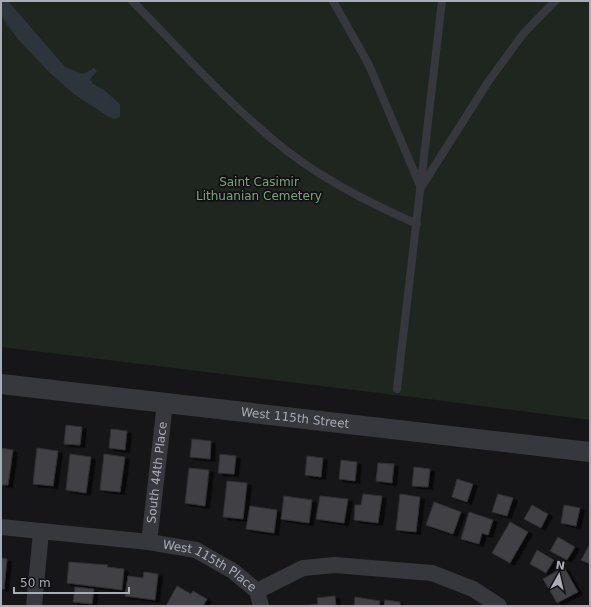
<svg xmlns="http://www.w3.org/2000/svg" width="591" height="607" viewBox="0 0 591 607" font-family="'DejaVu Sans',sans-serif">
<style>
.green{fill:#1e261f}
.water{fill:#2c353c}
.building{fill:#404145;stroke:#303034;filter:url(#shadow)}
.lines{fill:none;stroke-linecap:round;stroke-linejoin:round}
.service{stroke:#37383d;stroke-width:8}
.minor{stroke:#37383d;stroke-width:16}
.tertiary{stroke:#37383d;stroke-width:20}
.labels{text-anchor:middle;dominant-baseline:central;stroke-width:3.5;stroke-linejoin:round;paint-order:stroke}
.park-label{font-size:12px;fill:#7fa381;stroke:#111113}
.street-label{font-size:12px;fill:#a8adb8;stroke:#111113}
</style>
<defs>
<filter id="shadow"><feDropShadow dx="4.5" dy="2.5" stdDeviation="0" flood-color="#0009"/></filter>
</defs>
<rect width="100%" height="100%" fill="#161618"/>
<path class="green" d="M1,1H590V420L428,399L1,347Z"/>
<path class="water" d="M1,1H8L65,67L83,74L94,68L97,71L90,79L93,84L104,90L120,104V117L115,119L109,117L74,94L50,73L18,39L1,16Z"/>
<g class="building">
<path d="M66,425L82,427L80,445L64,444Z"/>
<path d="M111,429L127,431L125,450L109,448Z"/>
<path d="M192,439L211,441L210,459L190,457Z"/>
<path d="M1,448L13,450L8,485H1Z"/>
<path d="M37,448L58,451L53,486L33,484Z"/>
<path d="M70,454L91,457L86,493L66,490Z"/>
<path d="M104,454L125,457L120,492L100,490Z"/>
<path d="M220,454L236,456L234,474L218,473Z"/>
<path d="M307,456L323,458L321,477L305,475Z"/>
<path d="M341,460L357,462L355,481L339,479Z"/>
<path d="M378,463L394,464L392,483L376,481Z"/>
<path d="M414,467L430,469L428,487L412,486Z"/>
<path d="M189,468L209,470L205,506L185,503Z"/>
<path d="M457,479L473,484L467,502L452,497Z"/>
<path d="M227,481L247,483L243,519L223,517Z"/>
<path d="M363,494L382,496L378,523L354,520L355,505H361Z"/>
<path d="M400,494L420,497L416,532L396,530Z"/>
<path d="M498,494L513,498L507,516L492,512Z"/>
<path d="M284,496L312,500L309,523L281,519Z"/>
<path d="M320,496L348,499L344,523L316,519Z"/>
<path d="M434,502L461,512L453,534L426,525Z"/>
<path d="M532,505L548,514L541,528L524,519Z"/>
<path d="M564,505L580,508L576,526L561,523Z"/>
<path d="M250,506L277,510L274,533L246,529Z"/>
<path d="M469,512L493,520L488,535L482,533L479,544L461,539Z"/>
<path d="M510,522L528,532L510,563L492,553Z"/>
<path d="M558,537L575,547L567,560L550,551Z"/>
<path d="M590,544V564L581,560Z"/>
<path d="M537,550L554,560L546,573L530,564Z"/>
<path d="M1,558L7,559L4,589H1Z"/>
<path d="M69,562L108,565L107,567L124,569L122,590L67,583Z"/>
<path d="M564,567L578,592L557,603L543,579Z"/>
<path d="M144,572L158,574L155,600L125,596L128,576L143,578Z"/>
<path d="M177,586L191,594L193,591L207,599L203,606H166Z"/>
<path d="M75,587L94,589L92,604L73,602Z"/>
<path d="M335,596L336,606H302L318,604L317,598Z"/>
<path d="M355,597L380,601L379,606H354Z"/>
<path d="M385,600L400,602V606H384Z"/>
</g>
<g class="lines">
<g class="service">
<path d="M132,1C178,47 221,96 271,138C314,175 365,201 417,224"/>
<path d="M333,1L369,65L421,188"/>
<path d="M422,186L488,82L523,34L555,1"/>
<path d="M397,389L442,1"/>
</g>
<g class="minor">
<path id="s1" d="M1,527L149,542L196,550L233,571L257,591L303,568L335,565L432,573L473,589L499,606"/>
<path id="s2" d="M149,542L165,403"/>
<path d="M257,591L261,606"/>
<path d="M34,606L41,532"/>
</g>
<path class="tertiary" id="s3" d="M1,384L590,452"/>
</g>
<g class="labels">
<g class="park-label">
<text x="259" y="182">Saint Casimir<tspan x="259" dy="14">Lithuanian Cemetery</tspan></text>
</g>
<g class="street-label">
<text stroke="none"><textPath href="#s3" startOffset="296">West 115th Street</textPath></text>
<text stroke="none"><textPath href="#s2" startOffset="70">South 44th Place</textPath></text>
<text stroke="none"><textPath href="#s1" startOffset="215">West 115th Place</textPath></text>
</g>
</g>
<rect width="591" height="607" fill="none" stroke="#a8adb8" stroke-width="4"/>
<g transform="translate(559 575) rotate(8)" stroke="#111113" stroke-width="3" paint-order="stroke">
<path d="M0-3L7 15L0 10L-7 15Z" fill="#a8adb8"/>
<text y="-6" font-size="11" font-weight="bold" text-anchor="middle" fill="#a8adb8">N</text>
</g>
<path d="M14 587v6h115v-6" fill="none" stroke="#a8adb8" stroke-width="2"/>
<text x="20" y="587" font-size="12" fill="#a8adb8" stroke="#111113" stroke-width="3" paint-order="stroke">50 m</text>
</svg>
